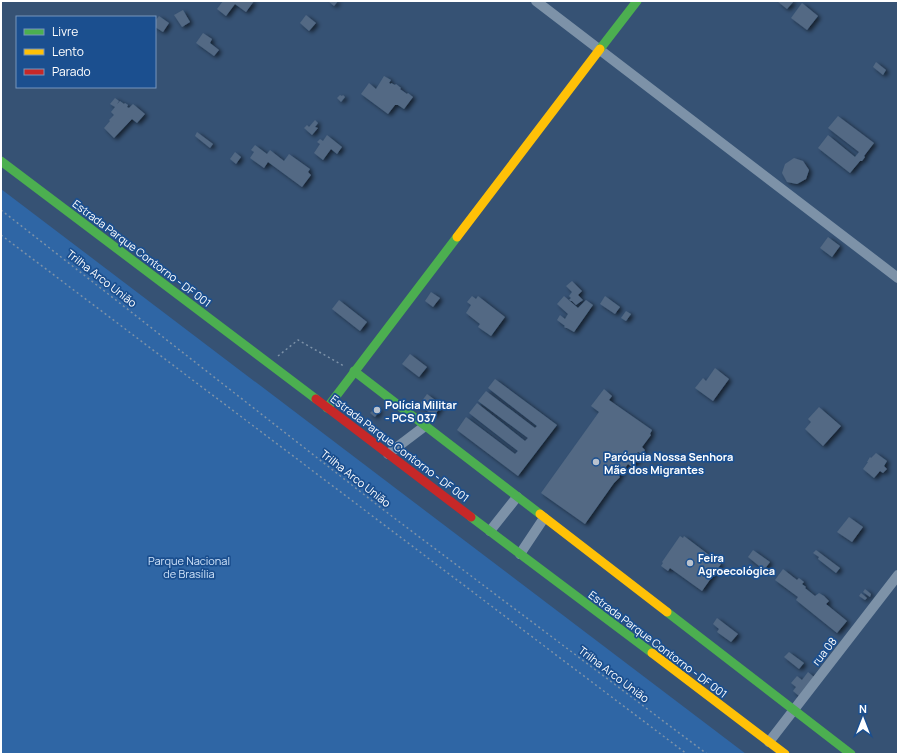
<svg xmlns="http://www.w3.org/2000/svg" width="899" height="755" viewBox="0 0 899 755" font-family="Manrope,sans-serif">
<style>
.green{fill:#2f66a5}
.building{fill:#526984;filter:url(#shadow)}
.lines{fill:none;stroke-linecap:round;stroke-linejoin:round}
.path{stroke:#7d92a8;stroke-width:1.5;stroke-dasharray:2 3;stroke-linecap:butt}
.street{stroke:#7d92a8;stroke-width:10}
.fast{stroke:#4caf50;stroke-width:9}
.slow{stroke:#ffc107;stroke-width:9}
.jam{stroke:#c62828;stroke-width:9}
.poi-dot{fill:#b9c2ce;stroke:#1b4f8f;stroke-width:1.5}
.labels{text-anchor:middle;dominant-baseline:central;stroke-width:3.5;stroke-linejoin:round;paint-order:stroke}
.street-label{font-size:11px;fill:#fff;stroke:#1b4f8f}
.poi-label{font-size:11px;font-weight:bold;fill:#fff;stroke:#1b4f8f;text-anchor:start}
.park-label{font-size:11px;fill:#cfe3fa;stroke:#1b4f8f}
</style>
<defs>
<filter id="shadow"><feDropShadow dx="3" dy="2" stdDeviation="2" flood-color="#0009"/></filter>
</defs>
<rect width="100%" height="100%" fill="#365274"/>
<path class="green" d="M1,189L746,754H1Z"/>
<g class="building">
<path d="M223,1H254L246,12L235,4L226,16L217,9Z"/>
<path d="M328,1H338L334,6Z"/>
<path d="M777,1H794L787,9Z"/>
<path d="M802,3L818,16L807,30L791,18Z"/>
<path d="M183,10L190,22L182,27L174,15Z"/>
<path d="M306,15L316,23L309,31L300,23Z"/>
<path d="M159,16L169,23L163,32L155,27V21Z"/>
<path d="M203,33L212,39L210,43L219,50L214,56L196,43Z"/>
<path d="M876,62L886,70L883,75L873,67Z"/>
<path d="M384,76L391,80L389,83L391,84V83L395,85L396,84L401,88L400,89L407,94L408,93L413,97L404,109L398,105H395L388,114L361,94L369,83L376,89Z"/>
<path d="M340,95L342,96L343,95L345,97L341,102L337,98Z"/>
<path d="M115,98L119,101L117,104L120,101L124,104L125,103L128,105L127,107L129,108L133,104L145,114L137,123L132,119L114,138L104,128L110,121L109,120L114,115L111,112L115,107L110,104Z"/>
<path d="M838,116L874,143L864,156L865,157L862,161H860L850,173L818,148L828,135L855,157L859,152L828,128Z"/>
<path d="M315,120L318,123L315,127L318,128L312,135L304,128L307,125L309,127Z"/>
<path d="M197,132L213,144L210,148L195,136Z"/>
<path d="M327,135L342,147L337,154L331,149L323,160L314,153L320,144L317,142L320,139L323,141Z"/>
<path d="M255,145L267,154L270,150L284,161L289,154L310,169L308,172L311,175L302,187L268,162L264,168L250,158L254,152L251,150Z"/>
<path d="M235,152L241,157L236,164L230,159Z"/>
<path d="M794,158L803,161L809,170L806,179L797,184L787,182L782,173L785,164Z"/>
<path d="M828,237L840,246L832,257L820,248Z"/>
<path d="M572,281L582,291L578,295L583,300L576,305L572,301H571L569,300L571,298L569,296L572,292L566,286Z"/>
<path d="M431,292L440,298L433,307L425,301Z"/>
<path d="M472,296L476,299L478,296L505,317L491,336L478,327L480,324L466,313L471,305L467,302Z"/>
<path d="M564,296L578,308L586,300L593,305L574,332L567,328H566L564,327L565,326L557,320L560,315L565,319L568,314L557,304Z"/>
<path d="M605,296L620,307L615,314L600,304Z"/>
<path d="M339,300L367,322L360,331L332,309Z"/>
<path d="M626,311L631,314L626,321L621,318Z"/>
<path d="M410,354L427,367L419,377L402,364Z"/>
<path d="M715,368L729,379L713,401L695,388L703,378L706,381Z"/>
<path d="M495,379L557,425L518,476L457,430L466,417L515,454L518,451L469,413L477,403L525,441L528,438L478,401L486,391L535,428L537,426L488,388Z"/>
<path d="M604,389L612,396L609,400L652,430L650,434L651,435L642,447L645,450L642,454L638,452L637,453L641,455L632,467L628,464L619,476L620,477L614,483L585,524L541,493L599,412L591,406Z"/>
<path d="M427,394L442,405L434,416L419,405Z"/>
<path d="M376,407L380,410L375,417L370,413Z"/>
<path d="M819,407L841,426L823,446L805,429L811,422L808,419Z"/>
<path d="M876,453L887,461L884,466L887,469L883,473L880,471L874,478L863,469L868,462H867L870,457L871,458Z"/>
<path d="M849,517L863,527L852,542L837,532Z"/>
<path d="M680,536L683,538L684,536L721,564L702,591L670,568L668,571L661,566L663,563L662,562Z"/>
<path d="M753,550L770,562L764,570L748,557Z"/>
<path d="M816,550L840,568L836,573L818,559L819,557L813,553Z"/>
<path d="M783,569L797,580L799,578L804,582L802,584L806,587L805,588L815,596L819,593L824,596L829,601L826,604L847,621L837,633L796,600L798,597L775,580Z"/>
<path d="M865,589L871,594L870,597L863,592Z"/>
<path d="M861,593L867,598L865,600L859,596Z"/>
<path d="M717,618L738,634L731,642L717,632L719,629L713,624Z"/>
<path d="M789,652L804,663L799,669L784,657Z"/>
<path d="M808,672L814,677L799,696L793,691L796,687L791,683L797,676L802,680Z"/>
</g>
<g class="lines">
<g class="path">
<path d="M1,210L385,511L707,754"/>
<path d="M1,235L687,754"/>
<path d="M278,356L298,340L344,366"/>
</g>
<g class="street">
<path d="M536,1L898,278"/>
<path d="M388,454L425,426"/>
<path d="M490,531L517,497"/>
<path d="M520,554L544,518"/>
<path d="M769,742L898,575"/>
</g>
<g class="fast">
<path d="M600,49L637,1"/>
<path d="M1,161L316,399"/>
<path d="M354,371L540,514"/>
<path d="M327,408L457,237"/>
<path d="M471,517L652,653"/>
<path d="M667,612L851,754"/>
</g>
<g class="slow">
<path d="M457,237L600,49"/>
<path d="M540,514L667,612"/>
<path d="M652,653L785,754"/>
</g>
<path class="jam" d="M316,399L471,517"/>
</g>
<g class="poi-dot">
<circle cx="377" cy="410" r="4"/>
<circle cx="596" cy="462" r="4"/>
<circle cx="690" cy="563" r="4"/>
</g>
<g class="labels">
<g class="street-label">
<text transform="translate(142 253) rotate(37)">Estrada Parque Contorno - DF 001</text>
<text transform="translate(102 278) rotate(38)">Trilha Arco União</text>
<text transform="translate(400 448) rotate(37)">Estrada Parque Contorno - DF 001</text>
<text transform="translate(356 478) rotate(38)">Trilha Arco União</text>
<text transform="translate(658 644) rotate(37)">Estrada Parque Contorno - DF 001</text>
<text transform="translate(824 651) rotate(-52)">rua 08</text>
<text transform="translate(614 674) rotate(37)">Trilha Arco União</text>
</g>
<g class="poi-label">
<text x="385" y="404">Polícia Militar<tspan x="385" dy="13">- PCS 037</tspan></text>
<text x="604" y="456">Paróquia Nossa Senhora<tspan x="604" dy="13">Mãe dos Migrantes</tspan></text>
<text x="698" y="557">Feira<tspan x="698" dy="13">Agroecológica</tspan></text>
</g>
<g class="park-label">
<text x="189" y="560">Parque Nacional<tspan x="189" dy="13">de Brasília</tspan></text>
</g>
</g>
<rect width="899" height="755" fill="none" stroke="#ffffff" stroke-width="4"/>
<rect x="16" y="16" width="140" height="72" fill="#1b4f8f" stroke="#7695bc"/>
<rect x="24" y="29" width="20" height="6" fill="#4caf50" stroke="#7695bc"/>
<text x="52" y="36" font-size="12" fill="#ffffff">Livre</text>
<rect x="24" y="49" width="20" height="6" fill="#ffc107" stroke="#7695bc"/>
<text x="52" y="56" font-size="12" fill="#ffffff">Lento</text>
<rect x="24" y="69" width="20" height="6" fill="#c62828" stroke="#7695bc"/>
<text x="52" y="76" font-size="12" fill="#ffffff">Parado</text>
<g transform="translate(863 719)" stroke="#1b4f8f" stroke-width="3" paint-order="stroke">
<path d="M0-3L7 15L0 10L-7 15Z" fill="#ffffff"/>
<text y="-6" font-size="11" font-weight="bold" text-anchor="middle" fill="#ffffff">N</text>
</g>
</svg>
